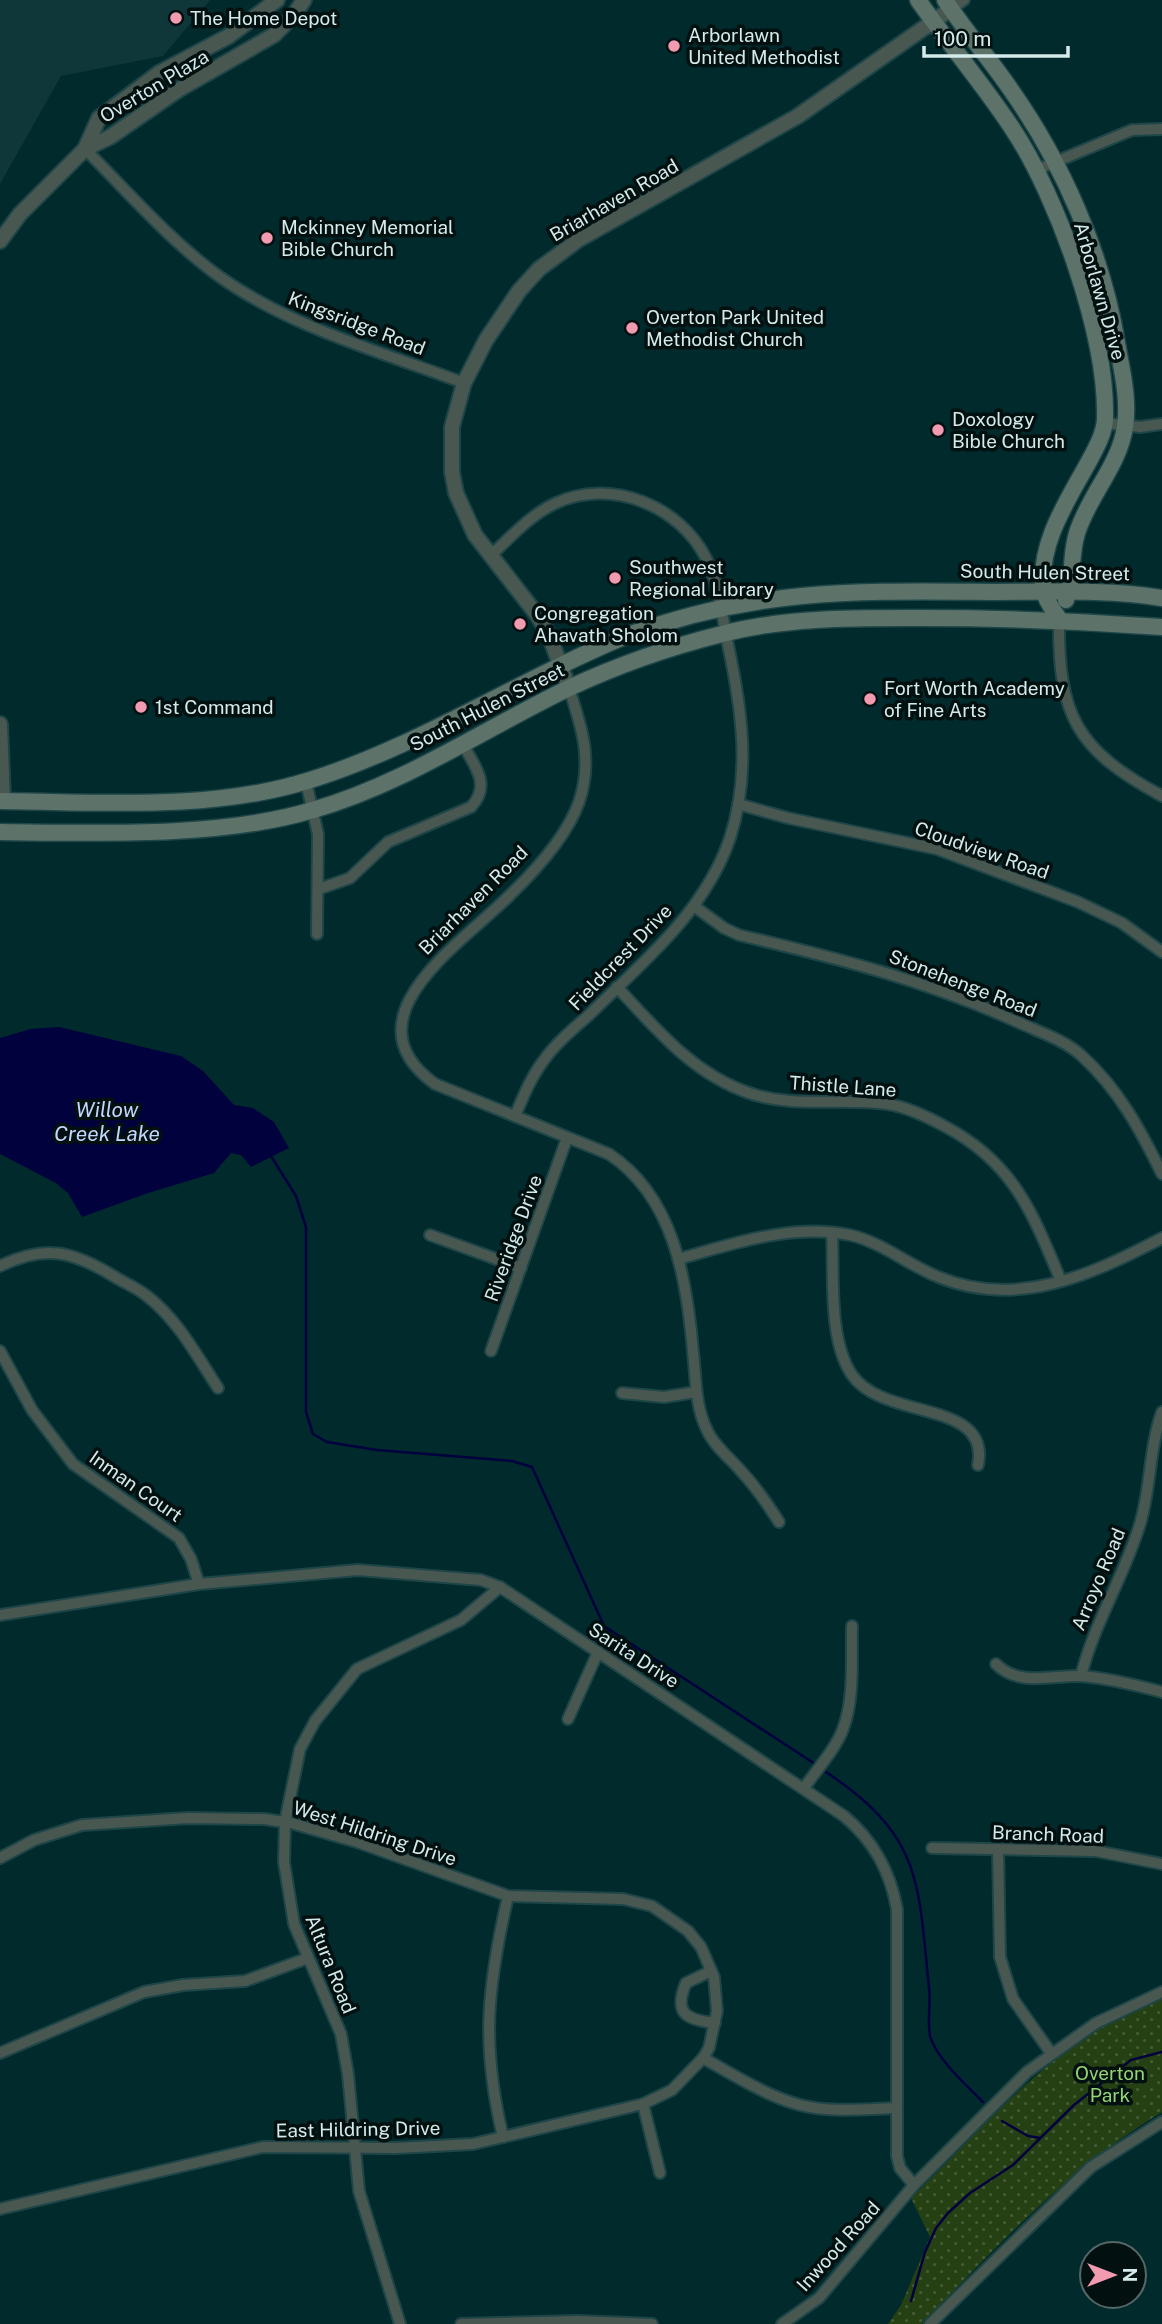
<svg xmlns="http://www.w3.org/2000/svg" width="1162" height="2324" viewBox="0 0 1162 2324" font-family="'Public Sans',sans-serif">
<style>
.built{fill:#0f3638}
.park{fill:url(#park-dots)}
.water{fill:#01013e}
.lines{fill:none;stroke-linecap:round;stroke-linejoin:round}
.stream{stroke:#01013e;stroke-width:2.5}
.minor-casing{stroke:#1e4547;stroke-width:14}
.tertiary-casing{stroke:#1e4547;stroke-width:18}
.secondary-casing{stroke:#1e4547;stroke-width:19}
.minor{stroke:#495751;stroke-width:10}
.tertiary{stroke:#495751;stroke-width:14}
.secondary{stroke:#5d736a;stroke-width:16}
.poi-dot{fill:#f29ab0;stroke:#021010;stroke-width:2.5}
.labels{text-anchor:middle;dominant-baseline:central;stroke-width:7;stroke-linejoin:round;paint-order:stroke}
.poi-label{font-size:19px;fill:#d5eaea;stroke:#021010;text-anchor:start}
.street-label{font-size:19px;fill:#d5eaea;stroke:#021010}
.park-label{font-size:19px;fill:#96d473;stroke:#021010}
.water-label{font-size:21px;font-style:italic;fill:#c4d6fd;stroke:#021010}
</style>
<defs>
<pattern id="park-dots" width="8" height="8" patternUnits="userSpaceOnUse" patternTransform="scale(1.75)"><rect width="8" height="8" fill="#254013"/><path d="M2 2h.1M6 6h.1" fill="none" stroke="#445c36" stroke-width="1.8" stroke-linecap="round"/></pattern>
</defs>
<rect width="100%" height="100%" fill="#002a2c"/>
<path class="built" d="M0,0H210L163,56L61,76L0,184Z"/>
<path class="park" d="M1162,1998V2112C1069,2168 997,2246 922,2324H888L901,2305L930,2237L911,2198C987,2125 1059,2034 1162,1998Z"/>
<path class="water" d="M59,1027L181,1056L203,1071L234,1105L253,1108L274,1122L289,1148L251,1167L241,1155L231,1153L214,1173L145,1194L82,1217L68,1193L56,1183L0,1154V1038L31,1029Z"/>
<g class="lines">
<g class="stream">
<path d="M271,1156L296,1196L306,1227V1412L313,1434L327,1442L377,1450L512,1461L532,1467L604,1626L818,1766"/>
<path d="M823,1770C922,1835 918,1879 929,1988C931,2002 927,2022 930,2036C936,2058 967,2086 983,2102"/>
<path d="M1002,2121L1028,2136L1040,2138"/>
<path d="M911,2301L925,2252L936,2228L948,2213L970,2193L1013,2165L1074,2105L1131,2060L1162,2052"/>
</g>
<g class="minor-casing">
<g id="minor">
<path d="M951,9L964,0"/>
<path d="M85,149C128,192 170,241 220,277C292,328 382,352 464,383"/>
<path d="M1036,170L1132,130L1162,129"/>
<path d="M1105,423L1140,427L1162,424"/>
<path d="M490,556C510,538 531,514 556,503C611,478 679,505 706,558C719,584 722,616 728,645C742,710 751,773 730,838C705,912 642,963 589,1015C573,1029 556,1043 544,1060C531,1077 523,1097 515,1116"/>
<path d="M1059,619C1058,715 1076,750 1162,796"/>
<path d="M569,688C582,728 593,761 579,802C567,836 536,870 510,895C464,942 343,1017 435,1084L609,1154C674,1197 687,1280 693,1352C696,1378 695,1406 707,1430C714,1446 730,1458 741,1471C756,1487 767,1503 779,1522"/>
<path d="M306,782L318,834L317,934"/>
<path d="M738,804L788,818L937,849L1078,902L1122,923L1162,952"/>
<path d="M319,889L350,878L388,842L471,807C491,786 476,767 463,745"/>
<path d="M694,906L724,928L739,935C837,958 929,981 1022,1024C1042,1033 1066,1041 1082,1056C1119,1090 1140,1129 1162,1174"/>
<path d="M617,987C656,1029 693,1074 749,1093C793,1108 841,1098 887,1104C908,1107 928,1117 946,1127C1014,1163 1033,1214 1061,1281"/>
<path d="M832,1233C834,1275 828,1340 852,1375C884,1421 991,1399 978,1465"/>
<path d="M430,1235L521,1268"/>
<path d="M678,1259C733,1244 792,1223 850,1235C881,1242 907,1264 936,1276C1016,1310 1091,1275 1162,1238"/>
<path d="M0,1266C45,1244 73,1251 115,1277C125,1283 137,1288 147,1296C178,1320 197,1356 218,1388"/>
<path d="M0,1351L32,1410L73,1464L179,1538L191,1559L199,1584"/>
<path d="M491,1351L567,1138"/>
<path d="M622,1393L664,1397L696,1392"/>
<path d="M0,1615L199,1584L358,1570L481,1580L500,1587L844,1816C874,1841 890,1871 897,1909V2156L900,2168L914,2185"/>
<path d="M996,1664C1019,1687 1051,1675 1080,1676C1107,1678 1136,1685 1162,1692"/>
<path d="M1081,1676C1094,1623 1124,1577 1140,1524C1151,1488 1149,1448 1162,1412"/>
<path d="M568,1719L598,1652"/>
<path d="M804,1788C817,1769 835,1750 843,1729C855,1697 851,1659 852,1626"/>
<path d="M932,1848L1096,1851L1162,1864"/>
<path d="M998,1849L1000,1957L1013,1999L1051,2053"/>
<path d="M0,1858L34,1840L82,1825L188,1818L264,1819L291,1823L357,1842L508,1896L623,1899L652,1906L688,1931L701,1947L714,1977L717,2011L709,2048L703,2058L672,2090L643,2104L473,2144L396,2148L263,2147L0,2209"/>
<path d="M711,1971L686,1983C673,2014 687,2020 715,2023"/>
<path d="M0,2053L144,1992L183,1985L245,1981L308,1958"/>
<path d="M703,2058C734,2075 766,2096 800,2105C831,2113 866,2109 897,2108"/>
<path d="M643,2104L660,2173"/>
<path d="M503,2137C481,2045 487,1988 508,1896"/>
<path d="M400,2324L359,2191L348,2074L341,2034L294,1924L284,1862L285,1822L300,1749L315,1721L357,1669L461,1620L500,1587"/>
<path d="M461,2324L578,2321L652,2324"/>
<path d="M782,2324L819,2298L914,2185L1027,2072L1096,2023L1162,1992"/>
<path d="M930,2324L1091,2167L1162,2122"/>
</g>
</g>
<g class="tertiary-casing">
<g id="tertiary">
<path d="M85,149L99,118L159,73L229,36L277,0"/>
<path d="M0,241L20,214L85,149L110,137L178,90L274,35L293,16L304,0"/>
<path d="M569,688L549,635L538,616L475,535L456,493L452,472V427L464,383L486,340L519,291L539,269L578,240L798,116L951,9"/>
<path d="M0,724L3,801"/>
</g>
</g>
<g class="secondary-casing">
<g id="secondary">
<path d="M918,0C948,43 983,84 1012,128C1058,197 1107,336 1105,418C1105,433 1095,450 1088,463C1068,500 1037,545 1044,591C1045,600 1054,611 1059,619"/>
<path d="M945,0C965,31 990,59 1011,90C1063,164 1102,253 1117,343C1122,371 1129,398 1125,427C1119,466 1089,495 1077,533C1070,555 1074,579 1066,600"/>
<path d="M0,801C100,802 210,811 307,781C416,748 520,679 626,636C756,588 857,591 992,592C1048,592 1107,589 1162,598"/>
<path d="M0,832C96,833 220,838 313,810C404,784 484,729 569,688C618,665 670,647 722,634C787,617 855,618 921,618C1001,618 1081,621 1162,627"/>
</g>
</g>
<use href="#minor" class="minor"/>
<use href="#tertiary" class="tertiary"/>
<use href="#secondary" class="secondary"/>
</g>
<g class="poi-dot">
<circle cx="176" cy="18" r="7"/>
<circle cx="674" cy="46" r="7"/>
<circle cx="267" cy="238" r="7"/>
<circle cx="632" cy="328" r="7"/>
<circle cx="938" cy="430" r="7"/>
<circle cx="615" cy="578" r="7"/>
<circle cx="520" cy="624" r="7"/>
<circle cx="870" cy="699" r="7"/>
<circle cx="141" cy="707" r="7"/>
</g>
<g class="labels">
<g class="poi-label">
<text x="190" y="18">The Home Depot</text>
<text x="688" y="35">Arborlawn<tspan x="688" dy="22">United Methodist</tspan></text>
<text x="281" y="227">Mckinney Memorial<tspan x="281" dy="22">Bible Church</tspan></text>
<text x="646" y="317">Overton Park United<tspan x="646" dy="22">Methodist Church</tspan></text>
<text x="952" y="419">Doxology<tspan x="952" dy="22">Bible Church</tspan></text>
<text x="629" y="567">Southwest<tspan x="629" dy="22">Regional Library</tspan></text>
<text x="534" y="613">Congregation<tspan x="534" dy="22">Ahavath Sholom</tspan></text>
<text x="884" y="688">Fort Worth Academy<tspan x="884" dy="22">of Fine Arts</tspan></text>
<text x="155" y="707">1st Command</text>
</g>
<g class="street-label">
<text transform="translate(154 86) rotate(-31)">Overton Plaza</text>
<text transform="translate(614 200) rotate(-30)">Briarhaven Road</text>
<text transform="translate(1100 291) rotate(74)">Arborlawn Drive</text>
<text transform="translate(357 323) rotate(21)">Kingsridge Road</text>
<text transform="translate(1045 572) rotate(1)">South Hulen Street</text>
<text transform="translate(487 707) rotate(-27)">South Hulen Street</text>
<text transform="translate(982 850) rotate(19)">Cloudview Road</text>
<text transform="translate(473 900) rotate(-45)">Briarhaven Road</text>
<text transform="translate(620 957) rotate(-46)">Fieldcrest Drive</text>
<text transform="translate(963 983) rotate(21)">Stonehenge Road</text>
<text transform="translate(843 1086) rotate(4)">Thistle Lane</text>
<text transform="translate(513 1238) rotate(-70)">Riveridge Drive</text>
<text transform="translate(136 1486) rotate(35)">Inman Court</text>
<text transform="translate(1098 1579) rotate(-67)">Arroyo Road</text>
<text transform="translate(634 1655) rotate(33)">Sarita Drive</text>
<text transform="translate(375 1833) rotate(18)">West Hildring Drive</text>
<text transform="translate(1048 1834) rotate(2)">Branch Road</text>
<text transform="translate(331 1964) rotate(68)">Altura Road</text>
<text transform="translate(358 2129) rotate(-1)">East Hildring Drive</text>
<text transform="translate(838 2246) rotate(-48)">Inwood Road</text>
</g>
<g class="park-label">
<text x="1110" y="2073">Overton<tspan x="1110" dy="22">Park</tspan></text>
</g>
<g class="water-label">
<text x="107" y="1109">Willow<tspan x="107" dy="24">Creek Lake</tspan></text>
</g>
</g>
<g transform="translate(1113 2275) rotate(90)"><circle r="33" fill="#021010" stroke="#566767" stroke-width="2"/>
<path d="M0-5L12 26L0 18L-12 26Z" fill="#f29ab0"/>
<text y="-10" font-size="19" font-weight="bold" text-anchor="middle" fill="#d5eaea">N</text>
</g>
<path d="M924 46v10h144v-10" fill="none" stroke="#d5eaea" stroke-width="3.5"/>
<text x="934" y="46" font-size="21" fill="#d5eaea" stroke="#021010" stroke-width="5" paint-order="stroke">100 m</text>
</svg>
